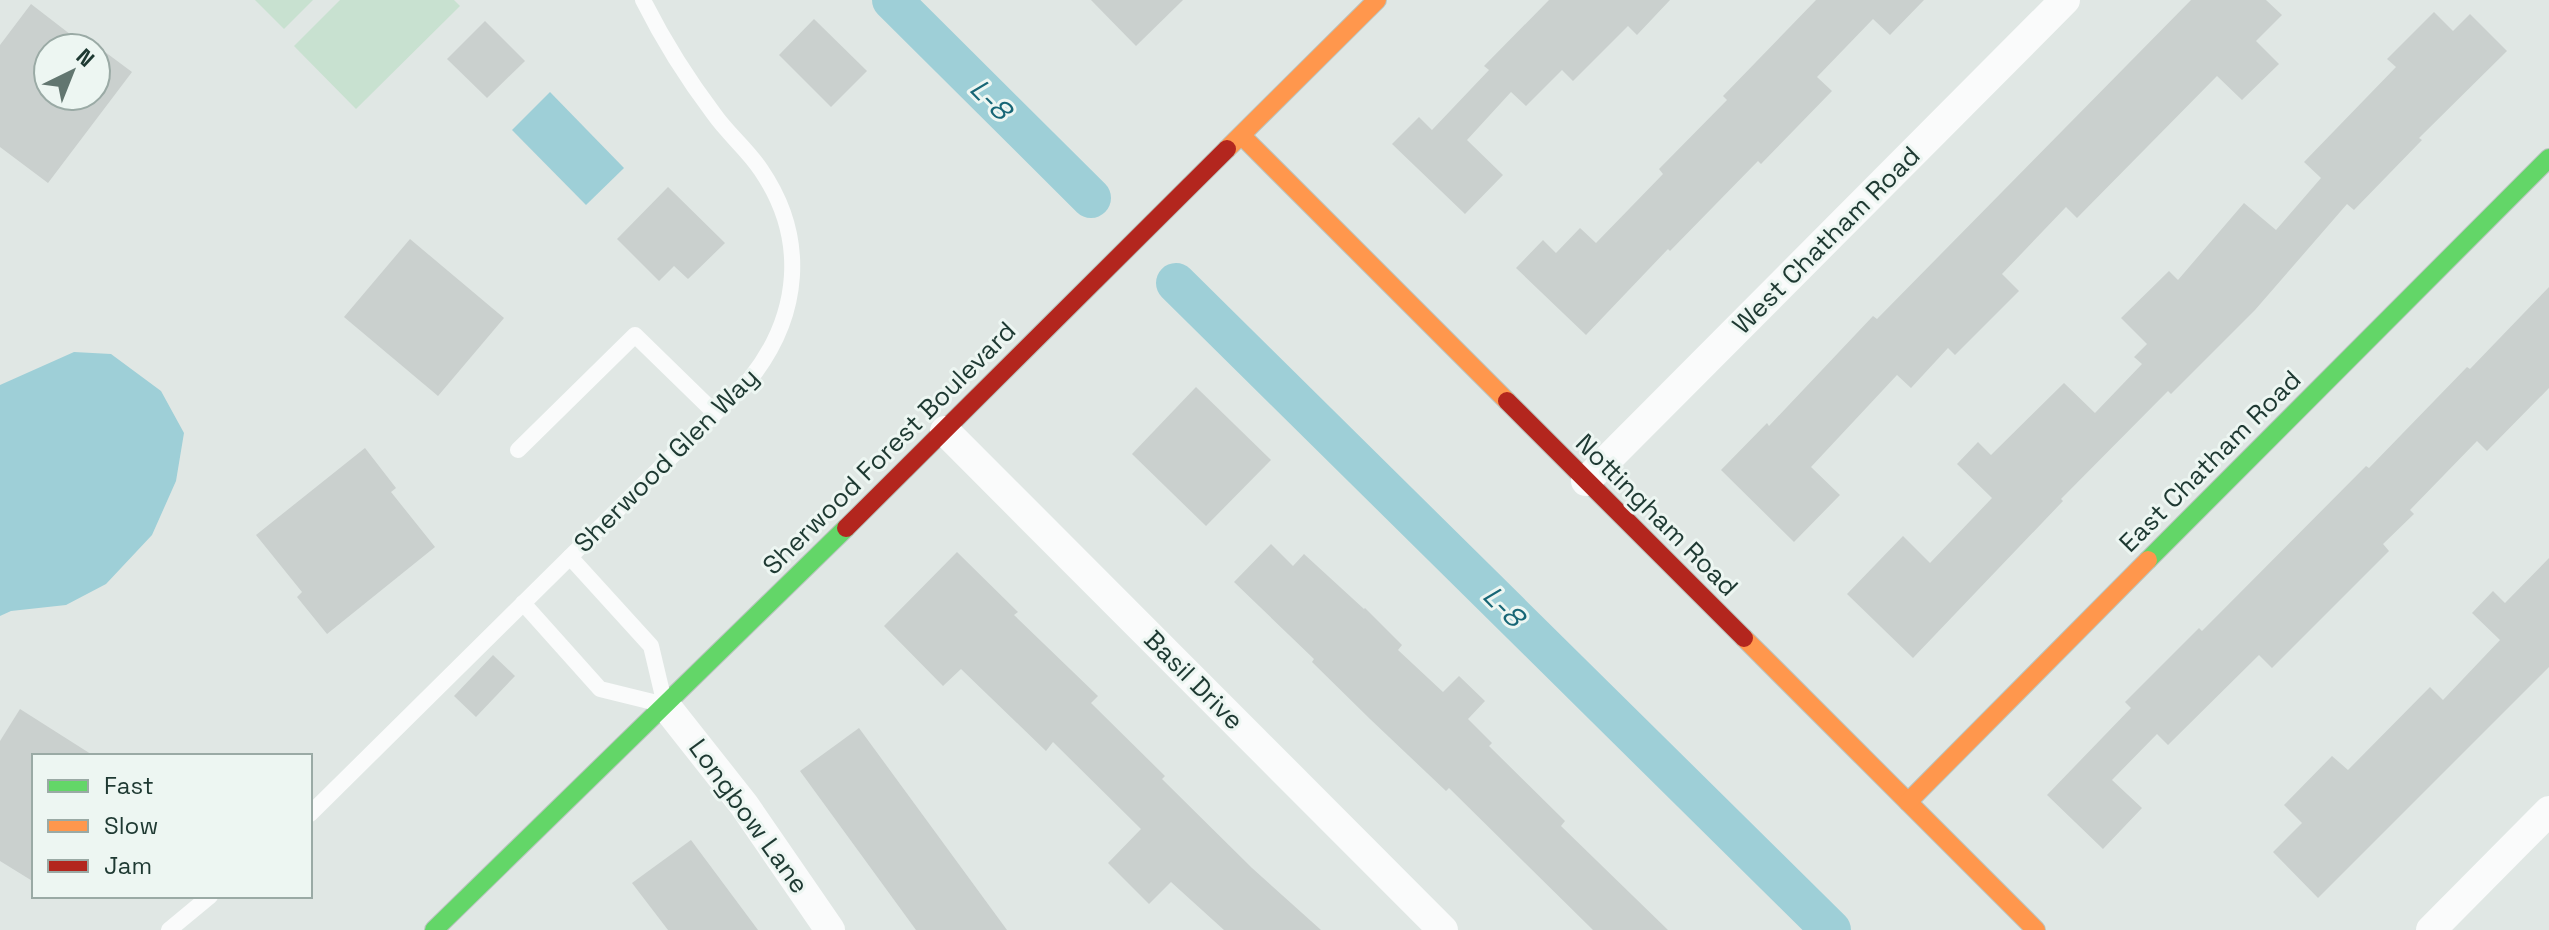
<svg xmlns="http://www.w3.org/2000/svg" width="2549" height="930" viewBox="0 0 2549 930" font-family="'Space Grotesk',sans-serif">
<style>
.green{fill:#c8e1d0}
.water{fill:#9ecfd7}
.lines{fill:none;stroke-linecap:round;stroke-linejoin:round}
.canal{stroke:#9ecfd7;stroke-width:40}
.building{fill:#cad0ce}
.fast-casing{stroke:#b9c4bf;stroke-width:20}
.slow-casing{stroke:#b9c4bf;stroke-width:20}
.jam-casing{stroke:#b9c4bf;stroke-width:20}
.lane{stroke:#fafbfb;stroke-width:16}
.street{stroke:#fafbfb;stroke-width:30}
.fast{stroke:#63d668;stroke-width:18}
.slow{stroke:#ff974d;stroke-width:18}
.jam{stroke:#b3261e;stroke-width:18}
.labels{text-anchor:middle;dominant-baseline:central;stroke-width:6;stroke-linejoin:round;paint-order:stroke}
.street-label{font-size:26px;fill:#1e3932;stroke:#edf6f2}
.water-label{font-size:28px;font-style:italic;fill:#176676;stroke:#edf6f2}
</style>
<rect width="100%" height="100%" fill="#e0e7e4"/>
<g class="green">
<path d="M255,0H313L284,29Z"/>
<path d="M340,0H454L460,6L356,109L294,46Z"/>
</g>
<g class="water">
<path d="M550,92L624,168L586,205L512,130Z"/>
<path d="M74,352L111,354L161,391L184,433L176,481L152,535L106,584L66,605L11,611L0,616V385Z"/>
</g>
<g class="lines">
<g class="canal">
<path d="M892,0L1091,198"/>
<path d="M1176,283L1831,930"/>
</g>
</g>
<g class="building">
<path d="M1091,0H1183L1136,46Z"/>
<path d="M1549,0H1670L1637,35L1628,26L1573,81L1562,70L1526,106L1511,92L1467,140L1503,175L1465,214L1392,144L1419,117L1432,130L1489,70L1484,66Z"/>
<path d="M1816,0H1924L1890,35L1873,19L1817,77L1832,91L1761,164L1758,161L1670,251L1668,249L1586,335L1516,268L1543,240L1556,253L1580,228L1596,243L1663,174L1659,169L1727,100L1723,96Z"/>
<path d="M2191,0H2266L2282,15L2256,41L2279,64L2242,100L2217,76L2077,218L2066,207L2002,274L2019,291L1955,355L1948,348L1911,388L1897,375L1811,467L1840,495L1794,542L1721,470L1767,423L1769,426L1873,316L1877,319Z"/>
<path d="M31,4L88,48H48V96H96V48H89L93,43L132,72L48,183L0,147V45Z"/>
<path d="M2434,12L2453,31L2470,14L2507,51L2419,138L2422,140L2354,210L2347,204L2255,310L2171,394L2168,391L2061,499L2063,501L1913,658L1847,594L1903,536L1930,563L1992,498L1957,464L1978,442L1991,455L2064,383L2095,413L2142,364L2134,357L2147,344L2121,318L2169,271L2178,280L2244,203L2276,230L2321,178L2304,162L2396,67L2387,59Z"/>
<path d="M814,19L867,71L831,107L779,55Z"/>
<path d="M485,21L525,61L487,98L447,59Z"/>
<path d="M668,187L725,243L688,279L674,266L659,281L617,239Z"/>
<path d="M410,239L504,318L438,396L344,317Z"/>
<path d="M2549,287V388L2487,451L2477,441L2410,510L2414,514L2383,544L2389,551L2272,668L2259,655L2168,745L2157,734L2112,780L2142,808L2103,849L2047,795L2131,708L2125,702L2199,628L2202,631L2366,466L2369,468L2467,367L2470,369Z"/>
<path d="M1196,387L1271,460L1206,526L1132,454Z"/>
<path d="M365,448L396,488L391,492L435,547L327,634L297,597L302,592L256,535Z"/>
<path d="M1271,544L1293,566L1304,554L1364,609L1365,608L1402,645L1398,650L1443,692L1459,676L1485,701L1468,719L1492,743L1489,746L1565,821L1561,826L1668,930H1593L1449,788L1446,791L1370,719L1312,662L1314,659L1234,582Z"/>
<path d="M957,552L1018,612L1014,615L1098,696L1091,703L1165,776L1162,779L1252,868L1321,930H1224L1171,882L1149,904L1108,863L1141,829L1053,742L1046,751L961,669L943,686L884,626Z"/>
<path d="M2549,558V667L2318,898L2273,852L2302,823L2284,805L2332,756L2348,770L2430,687L2443,700L2500,640L2472,613L2493,591L2505,603Z"/>
<path d="M493,655L515,676L476,717L454,696Z"/>
<path d="M20,709L94,756H34V882L0,861V741Z"/>
<path d="M859,728L1007,930H916L800,771Z"/>
<path d="M691,840L758,930H668L632,883Z"/>
</g>
<g class="lines">
<g class="fast-casing">
<g id="fast">
<path d="M2148,560L2549,158"/>
<path d="M434,930L846,528"/>
</g>
</g>
<g class="slow-casing">
<g id="slow">
<path d="M1242,136L1507,401"/>
<path d="M1227,149L1377,0"/>
<path d="M1744,638L2036,930"/>
<path d="M1908,802L2148,560"/>
</g>
</g>
<g class="jam-casing">
<g id="jam">
<path d="M1507,401L1744,638"/>
<path d="M846,528L1227,149"/>
</g>
</g>
<g class="lane">
<path d="M518,450L635,335L715,413"/>
<path d="M523,603L600,689L665,705L651,646L570,557"/>
<path d="M310,814L750,379C800,316 808,239 761,170C748,150 728,134 714,114C686,77 664,42 643,0"/>
<path d="M169,930L210,896"/>
</g>
<g class="street">
<path d="M945,431L1443,930"/>
<path d="M1586,481L2065,0"/>
<path d="M665,705L744,805L830,930"/>
<path d="M2431,930L2549,811"/>
</g>
<use href="#fast" class="fast"/>
<use href="#slow" class="slow"/>
<use href="#jam" class="jam"/>
</g>
<g class="labels">
<g class="street-label">
<text transform="translate(1826 240) rotate(-45)">West Chatham Road</text>
<text transform="translate(889 448) rotate(-45)">Sherwood Forest Boulevard</text>
<text transform="translate(666 460) rotate(-45)">Sherwood Glen Way</text>
<text transform="translate(2210 461) rotate(-45)">East Chatham Road</text>
<text transform="translate(1657 515) rotate(45)">Nottingham Road</text>
<text transform="translate(1194 680) rotate(45)">Basil Drive</text>
<text transform="translate(749 816) rotate(54)">Longbow Lane</text>
</g>
<g class="water-label">
<text transform="translate(991 99) rotate(45)">L-8</text>
<text transform="translate(1504 606) rotate(45)">L-8</text>
</g>
</g>
<rect x="32" y="754" width="280" height="144" fill="#edf6f2" stroke="#9aaaa5" stroke-width="2"/>
<rect x="48" y="780" width="40" height="12" fill="#63d668" stroke="#9aaaa5" stroke-width="2"/>
<text x="104" y="794" font-size="24" fill="#1e3932">Fast</text>
<rect x="48" y="820" width="40" height="12" fill="#ff974d" stroke="#9aaaa5" stroke-width="2"/>
<text x="104" y="834" font-size="24" fill="#1e3932">Slow</text>
<rect x="48" y="860" width="40" height="12" fill="#b3261e" stroke="#9aaaa5" stroke-width="2"/>
<text x="104" y="874" font-size="24" fill="#1e3932">Jam</text>
<g transform="translate(72 72) rotate(43)"><circle r="38" fill="#edf6f2" stroke="#9aaaa5" stroke-width="2"/>
<path d="M0-6L14 30L0 20L-14 30Z" fill="#627670"/>
<text y="-12" font-size="22" font-weight="bold" text-anchor="middle" fill="#1e3932">N</text>
</g>
</svg>
